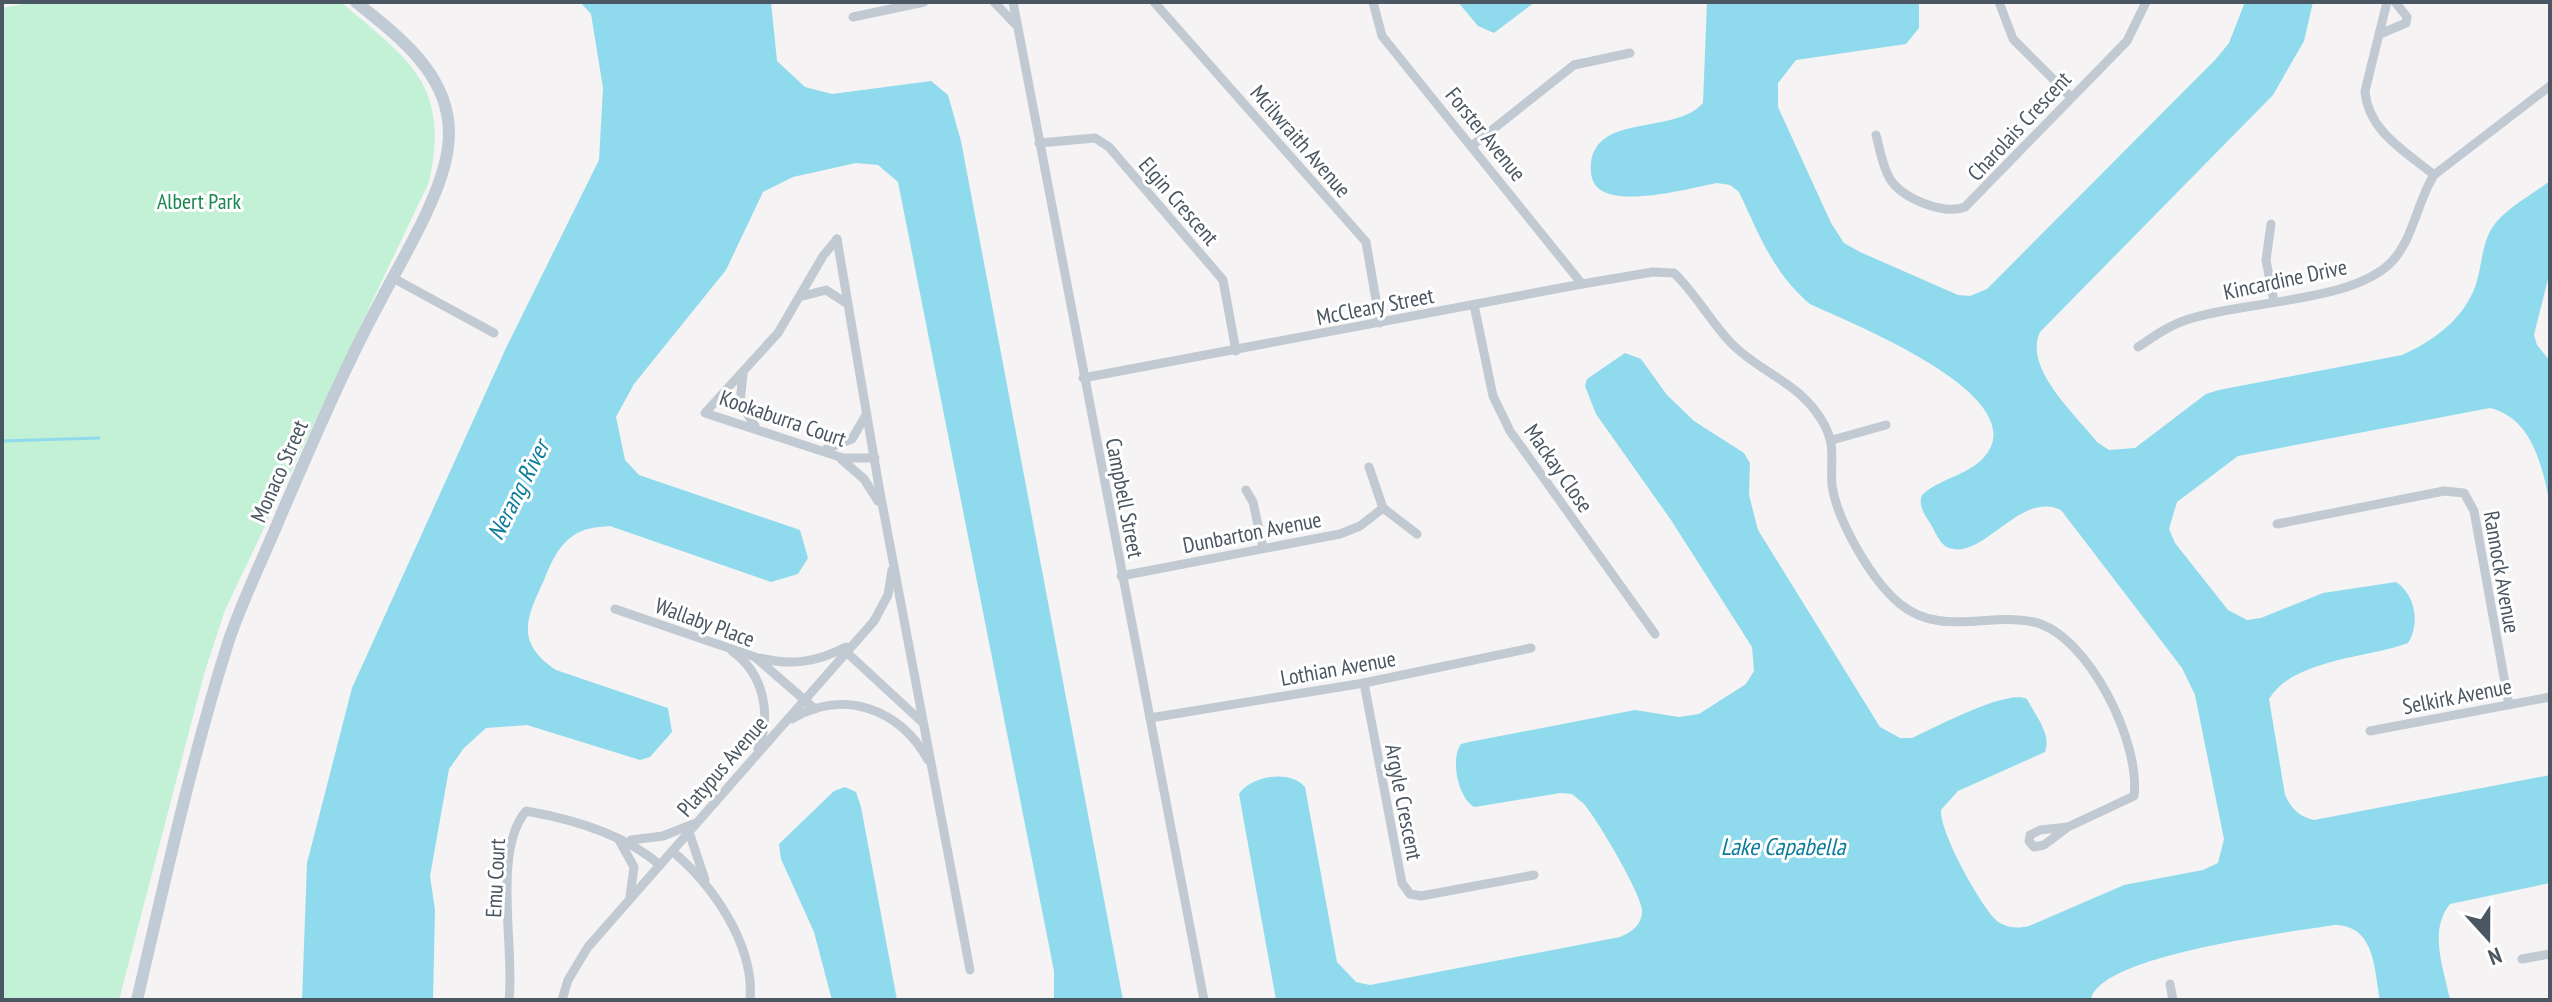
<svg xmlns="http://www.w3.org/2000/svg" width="2552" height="1002" viewBox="0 0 2552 1002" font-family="'PT Sans Narrow',sans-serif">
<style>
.green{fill:#c3f1d5}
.water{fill:#90daee}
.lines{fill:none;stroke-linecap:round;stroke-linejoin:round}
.stream{stroke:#90daee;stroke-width:3}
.street{stroke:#c1cad2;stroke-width:9}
.secondary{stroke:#c1cbd6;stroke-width:12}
.labels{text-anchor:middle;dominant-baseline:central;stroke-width:6;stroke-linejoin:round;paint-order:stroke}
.street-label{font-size:22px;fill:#4a5661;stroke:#fff}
.park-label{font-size:22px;fill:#17864f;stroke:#fff}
.water-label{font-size:24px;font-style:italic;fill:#0c7c9b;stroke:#fff}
</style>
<rect width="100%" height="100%" fill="#f5f3f3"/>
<path class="green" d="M34,2H341C408,60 451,83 429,182L225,610L204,674L119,1000H2V8Z"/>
<g class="water">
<path d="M580,2H771L777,61L805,87L832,94L931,81L948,95L961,141L1123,1000H1054V971L898,182L878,165L856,163L793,177L763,192L726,270L634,384L616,417L625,460L639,475L800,530L808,558L798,574L771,582L610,526C596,527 582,528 570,538C557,548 550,565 544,580C527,617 514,642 556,670L668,708L672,732L650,757L640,760L527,725L486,728L464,748L449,769L430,876L435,910L433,1000H302L307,863L352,688L506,348L599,160L603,88L591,14Z"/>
<path d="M1458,2H1535L1494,33L1478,26Z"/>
<path d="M1707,2H1919V28L1906,44L1796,60L1778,83V107L1831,223L1844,243L1860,252L1958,295L1970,296L1987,289L2215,60L2229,43L2245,2H2313L2304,41L2273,95L2040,332C2023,368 2075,414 2097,442L2109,450L2135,448L2206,394L2219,390L2402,355C2436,340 2469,315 2478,277C2482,261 2483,242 2492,228C2504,209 2532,195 2550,181V271L2534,335L2537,345L2550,361V505C2543,469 2533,418 2490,408L2238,456L2177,502L2169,529L2175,543L2228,610L2247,620L2261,618L2323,593L2396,582C2416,595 2420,624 2408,643C2368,658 2293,659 2269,699L2285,795C2292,809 2298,816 2314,820L2550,775V883L2450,904C2428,931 2444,969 2450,1000H2380C2374,968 2375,925 2334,925C2292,932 2097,955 2091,1000H1276L1239,794C1251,776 1290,769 1305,787L1337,962L1356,982L1370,985L1620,937C1632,932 1642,925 1642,910C1641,893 1597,819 1584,804L1572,794L1560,793L1475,807C1458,799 1450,759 1461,744L1469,742L1635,710L1679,717L1699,714L1746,684L1754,671L1752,647L1671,520L1596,414L1585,386L1587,379L1625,353L1641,359L1667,395L1694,421L1744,453L1750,463L1749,495L1758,530L1880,727L1900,738H1912C1935,728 2006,689 2027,699C2035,715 2052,734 2045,752L1958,791L1941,810C1940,833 1978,900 1994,918C2003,928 2017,929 2029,926L2124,885L2203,870L2218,863L2224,839L2195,695L2182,668L2061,510C2020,490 1984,560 1949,548C1940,545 1935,531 1930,523C1924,514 1918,505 1922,495C1941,477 1973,475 1988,452C2027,392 1848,322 1810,304C1773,273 1759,234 1739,192L1730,185L1717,183C1690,188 1616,209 1596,186C1591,180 1590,170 1591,163C1597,113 1675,135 1703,103Z"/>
<path d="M845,787L856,792L861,807L897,1000H832L814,932L781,859L779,844L834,791Z"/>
</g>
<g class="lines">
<path class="stream" d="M2,441L99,438"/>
<g class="street">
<path d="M994,2L1016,25"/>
<path d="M1013,2L1204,1000"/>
<path d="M1154,2L1366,242L1380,323"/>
<path d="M1373,2L1382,36L1582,284"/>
<path d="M1999,2L2013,39L2071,97"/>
<path d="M2387,2L2365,91C2368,131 2405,151 2434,175"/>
<path d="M853,17L924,2"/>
<path d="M2380,34L2406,23L2407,17L2395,2"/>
<path d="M1876,135C1880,149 1882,166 1890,179C1903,199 1943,215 1965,207L2127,41L2146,2"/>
<path d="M1039,143L1095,138L1109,147L1223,280L1236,351"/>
<path d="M1473,145L1574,65L1630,53"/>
<path d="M2271,224L2266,260L2274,301"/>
<path d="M837,239L879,487L970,970"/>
<path d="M837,239L823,256L778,333L705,413L843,458H875"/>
<path d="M393,278L494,333"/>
<path d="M803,296L826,290L846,303"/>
<path d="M1474,305L1493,396L1510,431L1655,634"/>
<path d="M2138,347C2153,337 2168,326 2186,320C2242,301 2342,303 2386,267C2413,245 2416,203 2434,175L2550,86"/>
<path d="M743,374L740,402L755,426"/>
<path d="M1083,378L1582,284L1653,272L1674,273C1696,294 1710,321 1731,343C1762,375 1802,382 1825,426C1836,447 1830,464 1832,485C1837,521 1872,581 1900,604C1940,637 1988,612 2034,622C2089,635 2141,744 2134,796L2068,827L2044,845L2034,847L2029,841L2030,835L2040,830L2068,827"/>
<path d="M1832,440L1886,425"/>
<path d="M826,449L852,439L866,415"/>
<path d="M841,459L864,479L878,501"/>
<path d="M1369,467L1383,508L1417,534"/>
<path d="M1246,490L1253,502L1263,548"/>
<path d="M2277,524L2444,491L2464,493L2474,511L2509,705"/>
<path d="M1121,576L1340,534L1360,526L1383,508"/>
<path d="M615,609L755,657L815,709"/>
<path d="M843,649L922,722"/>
<path d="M732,651C764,674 772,714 758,749"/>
<path d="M760,658C791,666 817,662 846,647"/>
<path d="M1364,683L1402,883L1410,894L1421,896L1534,875"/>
<path d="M1150,718L1364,683L1531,648"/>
<path d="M792,719C843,688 901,709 928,760"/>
<path d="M2370,731L2550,697"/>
<path d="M689,832L705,880"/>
<path d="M619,840L634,867L630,896"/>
<path d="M631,840L663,836L693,824"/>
<path d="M672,851C712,884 755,945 750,1000"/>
<path d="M2522,959L2550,954"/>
<path d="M2170,984L2173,1000"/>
<path d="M509,1000C515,949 492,851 526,811C572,819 624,834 660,865"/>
<path d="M562,1000L568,980L588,947L874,621L888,595L892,570"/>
</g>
<path class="secondary" d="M137,1000C165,881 191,760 228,643C242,600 264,557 281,515C313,441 345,366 383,296C404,256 443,192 448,147C457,80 402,39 356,2"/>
</g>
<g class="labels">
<g class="street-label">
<text transform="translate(2019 126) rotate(-47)">Charolais Crescent</text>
<text transform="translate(1486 134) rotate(51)">Forster Avenue</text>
<text transform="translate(1301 141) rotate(49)">Mcilwraith Avenue</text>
<text transform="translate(1179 201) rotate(49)">Elgin Crescent</text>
<text transform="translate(2285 279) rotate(-12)">Kincardine Drive</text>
<text transform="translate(1375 306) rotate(-11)">McCleary Street</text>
<text transform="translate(783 418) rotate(19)">Kookaburra Court</text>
<text transform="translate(1559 468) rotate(55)">Mackay Close</text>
<text transform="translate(279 471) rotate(-66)">Monaco Street</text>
<text transform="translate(1125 498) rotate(79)">Campbell Street</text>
<text transform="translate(1252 532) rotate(-11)">Dunbarton Avenue</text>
<text transform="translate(2502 572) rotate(80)">Rannock Avenue</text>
<text transform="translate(705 622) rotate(20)">Wallaby Place</text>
<text transform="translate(1338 668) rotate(-10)">Lothian Avenue</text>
<text transform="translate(2457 696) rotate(-11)">Selkirk Avenue</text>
<text transform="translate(722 766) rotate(-49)">Platypus Avenue</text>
<text transform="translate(1404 802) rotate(79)">Argyle Crescent</text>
<text transform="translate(495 878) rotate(-87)">Emu Court</text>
</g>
<g class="park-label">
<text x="199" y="201">Albert Park</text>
</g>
<g class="water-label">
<text transform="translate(518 490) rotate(-63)">Nerang River</text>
<text x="1783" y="846">Lake Capabella</text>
</g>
</g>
<rect width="2552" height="1002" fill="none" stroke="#4a5661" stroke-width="8"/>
<g transform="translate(2488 938) rotate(159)" stroke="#ffffff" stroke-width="6" paint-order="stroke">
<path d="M0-6L14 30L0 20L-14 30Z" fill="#4a5661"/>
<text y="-12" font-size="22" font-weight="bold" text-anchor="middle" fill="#4a5661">N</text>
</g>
</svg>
